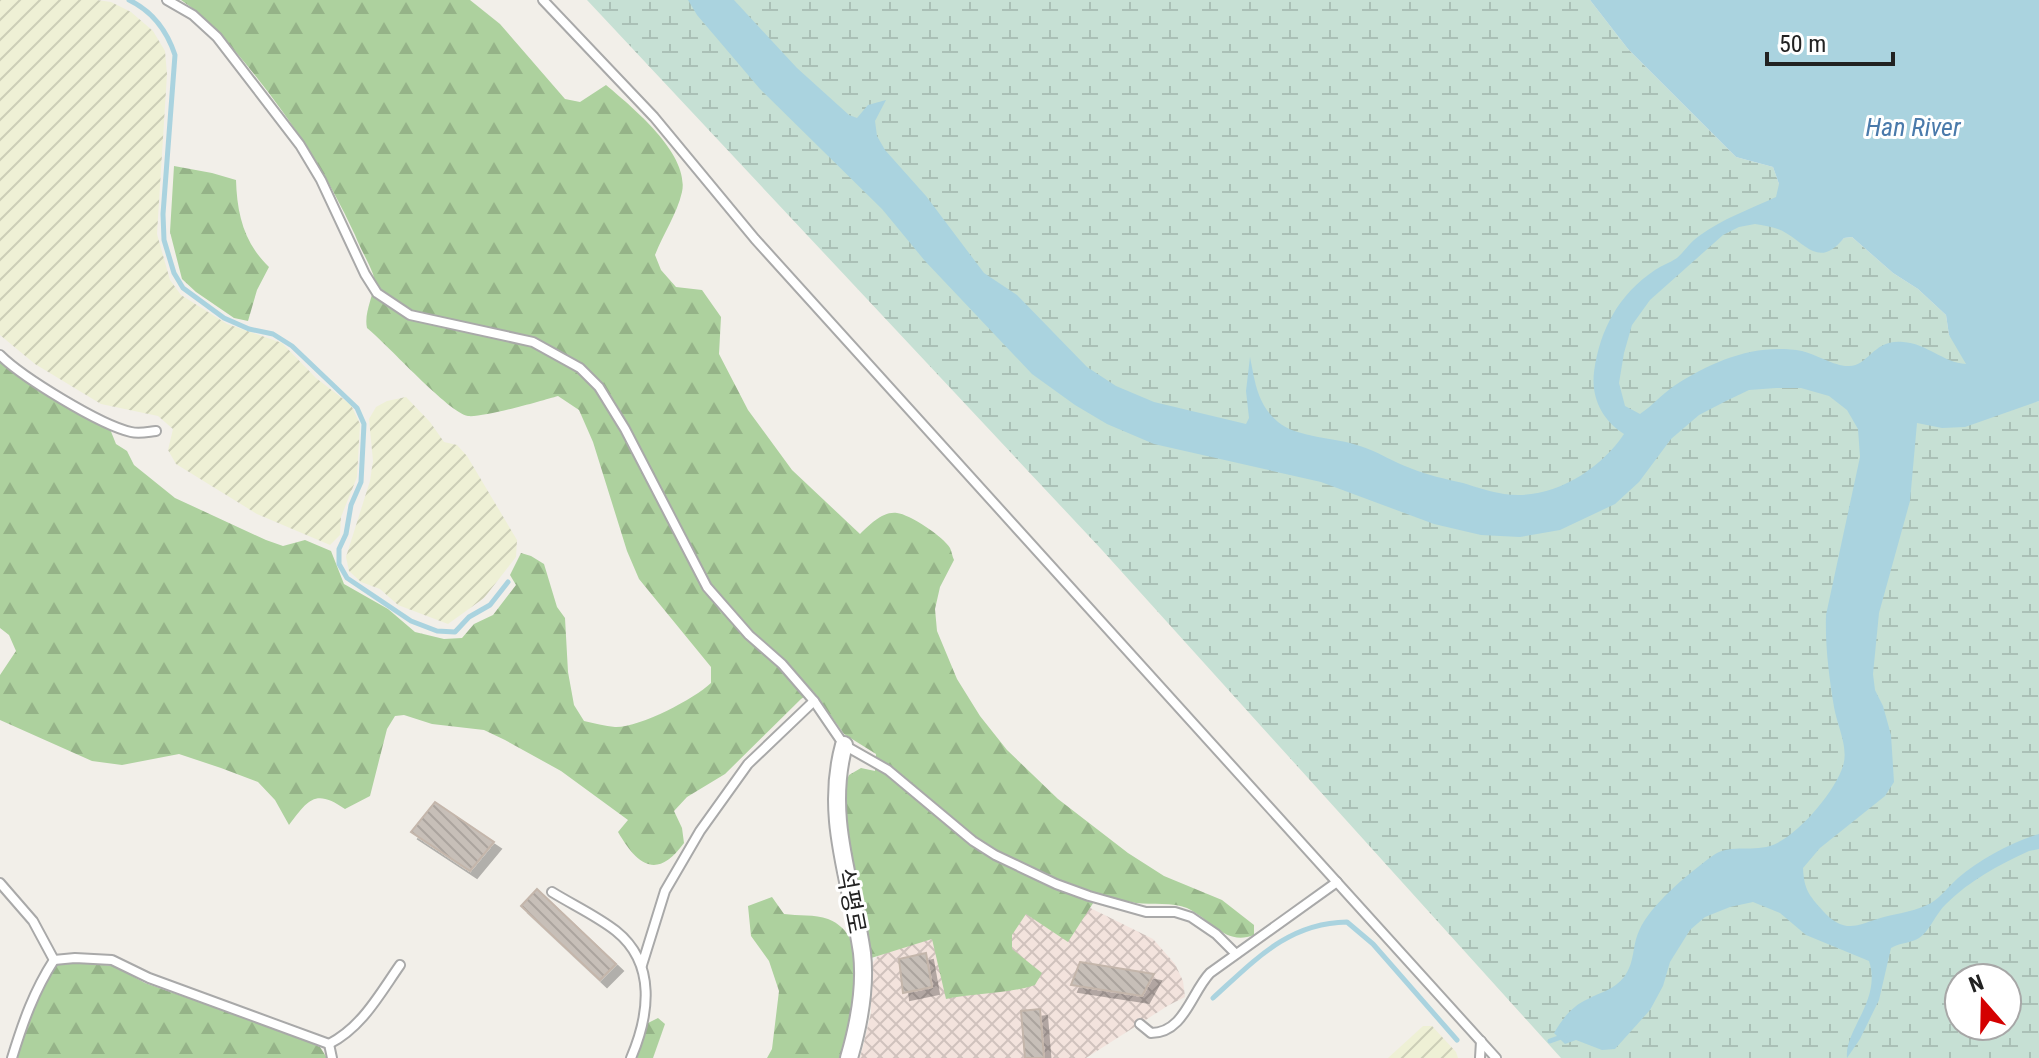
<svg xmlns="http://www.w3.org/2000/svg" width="2039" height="1058" viewBox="0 0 2039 1058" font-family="'Roboto Condensed','Noto Sans KR',sans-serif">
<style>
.military{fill:url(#military-cross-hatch)}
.farmland{fill:url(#farmland-furrows)}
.forest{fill:url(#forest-firs)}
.wetland{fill:url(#wetland-marsh);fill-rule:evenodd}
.water{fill:#aad3df;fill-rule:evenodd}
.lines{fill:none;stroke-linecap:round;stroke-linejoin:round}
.stream{stroke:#aad3df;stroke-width:5}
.building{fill:url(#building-back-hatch);stroke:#c4b6ab;stroke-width:2;filter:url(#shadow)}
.service-casing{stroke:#a9a9a9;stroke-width:12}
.minor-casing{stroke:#a9a9a9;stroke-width:20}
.service{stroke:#fff;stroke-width:8}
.minor{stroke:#fff;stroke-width:16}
.labels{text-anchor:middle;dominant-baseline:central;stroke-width:6;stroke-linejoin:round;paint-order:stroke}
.street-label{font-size:24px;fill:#222;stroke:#fff}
.water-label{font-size:26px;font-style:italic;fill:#4a7aab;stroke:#fff}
</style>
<defs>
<pattern id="military-cross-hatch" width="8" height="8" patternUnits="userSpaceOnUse" patternTransform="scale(2)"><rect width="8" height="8" fill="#f3e3dd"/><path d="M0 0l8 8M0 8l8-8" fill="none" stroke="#d0c2bd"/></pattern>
<pattern id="farmland-furrows" width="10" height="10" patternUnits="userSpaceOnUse" patternTransform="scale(2)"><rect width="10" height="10" fill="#eef0d5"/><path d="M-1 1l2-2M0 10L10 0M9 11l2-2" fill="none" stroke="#ccceb7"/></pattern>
<pattern id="forest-firs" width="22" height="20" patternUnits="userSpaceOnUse" patternTransform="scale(2)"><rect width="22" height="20" fill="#add19e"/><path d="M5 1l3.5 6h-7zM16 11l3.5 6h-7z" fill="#95b388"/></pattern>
<pattern id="wetland-marsh" width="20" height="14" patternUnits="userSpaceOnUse" patternTransform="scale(2)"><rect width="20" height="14" fill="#c6e0d4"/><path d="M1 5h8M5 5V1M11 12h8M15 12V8" fill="none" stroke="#aac0b6"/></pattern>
<pattern id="building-back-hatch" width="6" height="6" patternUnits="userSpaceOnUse" patternTransform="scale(2)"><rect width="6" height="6" fill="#c7bfb8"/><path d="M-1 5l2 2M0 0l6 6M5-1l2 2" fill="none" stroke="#aba49e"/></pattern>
<filter id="shadow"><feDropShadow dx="7" dy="7" stdDeviation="0" flood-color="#0004"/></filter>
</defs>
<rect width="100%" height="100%" fill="#f2efe9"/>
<path class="military" d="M989,858L1153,939L1175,964L1183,981L1185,997L1169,1005L1086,1058H860L871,1013L870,966L893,937Z"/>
<g class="farmland">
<path d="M0,0H97L111,2L131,12L153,31L165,51L167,74L157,234L170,280L181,295L227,324L282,343L316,378L351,405L360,424L357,477L341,517L340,535L330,545L257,514L176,464L168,450L173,429L158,416L101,404L35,364L0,335Z"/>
<path d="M406,397L430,422L444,442L457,445L467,456L517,540L516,557L484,598L448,624L398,605L380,589L361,582L349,571L346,557L370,481L373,461L369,419L376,407L387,401Z"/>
<path d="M1423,1026H1432L1456,1052L1458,1058H1388Z"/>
</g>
<g class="forest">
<path d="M181,0H470L500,24L565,99L580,102L606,85C632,107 690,154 682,192C677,214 663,234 655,255L661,270L676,287L702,290L721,317L719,354L748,410L792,470L860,534C870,525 882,511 897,513C909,514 944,537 950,548C952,552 952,556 954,560L940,587L935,609L937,631L957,679L980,716L1007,750L1058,799L1128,853L1164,876L1222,900L1254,925V935C1225,946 1212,920 1187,908C1173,902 1152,905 1136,903C1124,901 1111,897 1099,894L1068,942L1026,914L1012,935V949L1042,973L1035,985C1007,994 975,993 946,999L932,939L868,959L843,819L842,790L849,775L861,768L875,771L876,754L844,734L813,691L801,699L725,774L687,797L674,811L682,828L684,843C657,880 638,866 618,832L628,820L561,771L505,740L484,730L432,724L404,715L395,716L387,729L370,796L345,809C315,788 308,800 289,825L275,800L258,782L221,768L179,754L122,765L92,761L0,720V675L16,651L9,635L0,628V360C32,389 73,409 110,429L116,444L127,451L134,465L175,498L266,540L283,546L305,540L331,551L344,584L388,609L415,632L444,639L462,638L474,624L493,615L516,585L510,575L521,553L531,556L544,564L557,607L565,618L568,672L574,705L584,721C594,723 605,726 615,727C639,728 694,699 711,683V667L639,579L627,551L593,442L579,410L558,396C541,401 482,418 468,416C449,413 388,345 367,328C363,310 378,290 373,274C368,261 360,248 355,235C328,176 294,124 254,74C231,46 211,20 181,0Z"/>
<path d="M174,166L212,173L236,180C237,214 244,243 269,267L257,290L248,321L234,318L196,292L182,279L170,232Z"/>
<path d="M772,897L784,914C798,916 815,914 828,919C877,938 851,1020 843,1058H767L772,1049L779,991L769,961L751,936L748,906Z"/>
<path d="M72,962L114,966L145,983L291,1034L320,1047L327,1058H17L39,992L57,963Z"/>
<path d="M658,1018L665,1024L653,1058H637L648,1023Z"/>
</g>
<path class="wetland" d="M587,0H1590L1628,49L1736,157L1773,167L1779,184L1836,246L1844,238L1852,237L1893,273L1918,289L1946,315L1949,335L2019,406L2039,401V1058H1561L1102,550ZM1959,978H2007V1026H1959Z"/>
<path class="water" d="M688,0H734L797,68L849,115L857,118L868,105L886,100L875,121L877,136L885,150L926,196L984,273L1017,295L1087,367L1116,386L1154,402L1246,424L1249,418L1246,391L1250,357C1255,382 1257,404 1278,422C1297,438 1335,437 1360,446C1377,451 1393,462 1410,468C1427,475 1445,479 1463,483C1476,487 1491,492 1504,494C1551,501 1599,471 1624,434C1602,420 1591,398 1594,372C1600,329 1619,294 1655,270C1662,265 1670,263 1677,258C1685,251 1690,242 1699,236C1722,219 1750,209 1776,197L1779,184L1773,167L1736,157L1628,49L1590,0H2039V401L1965,427L1942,428L1917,423L1910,501L1879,613L1873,674L1875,690L1883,706L1891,735L1894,782L1885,796L1820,848L1803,868C1804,890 1809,895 1823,911C1846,936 1858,924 1884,917C1900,913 1916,911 1931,903C1941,897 1949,886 1958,878C1981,859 2010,843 2039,834V849L2029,851C1999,865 1970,880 1946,904C1936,913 1930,931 1919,938C1912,943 1902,942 1891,948L1879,1000L1860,1039L1847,1058C1844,1030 1882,1000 1869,961L1806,935L1780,913L1753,902L1730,907L1705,917L1690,930L1670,962L1663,986L1650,1010L1615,1049L1602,1050L1576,1040L1565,1044L1554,1033C1563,1018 1572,1006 1588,999C1601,992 1615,989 1624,977C1635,963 1632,946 1639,931C1650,905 1688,874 1711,857C1728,843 1750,852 1770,846C1796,838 1835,792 1843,766C1849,748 1837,725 1834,707C1829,676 1825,646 1826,615L1860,457L1858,429L1847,410L1829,396L1801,388H1776L1749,390L1726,401L1699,415L1671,439L1639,482L1615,504L1560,530L1520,537L1481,535L1434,524L1321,482L1154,444L1107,424L1075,405L1032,374L925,261L882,209L760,89L697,15ZM1755,224C1765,226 1777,227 1786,233C1809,247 1820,267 1844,238L1852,237L1893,273L1918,289L1946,315L1949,335L1966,364C1944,363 1926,343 1903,342C1873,339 1869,366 1849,366C1836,367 1815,354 1802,351C1755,343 1713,361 1674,386C1662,394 1652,406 1640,414L1625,406L1619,383L1624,353L1632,325L1650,300L1723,235L1739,227Z"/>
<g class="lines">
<g class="stream">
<path d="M129,0C152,11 167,31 175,55L163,214L164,240L174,273L183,288L224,318L249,329L273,334L292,346L357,408L364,424L361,482L351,505L346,534L339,549V564L347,578L411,621L437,631L455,632L469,617L490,605L508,582"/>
<path d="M1213,998C1255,960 1288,923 1347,922L1373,944L1457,1040"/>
<path d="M1550,1041L1564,1036"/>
</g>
</g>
<g class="building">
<path d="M435,802L494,842L470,871L411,832Z"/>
<path d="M537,889L616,964L600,980L521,906Z"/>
<path d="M926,953L932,987L903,993L899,959Z"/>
<path d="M1080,962L1154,974L1142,996L1071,985Z"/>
<path d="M1040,1009L1044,1058H1025L1021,1011Z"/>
</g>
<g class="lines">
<g class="service-casing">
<g id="service">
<path d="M167,0L193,15L217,37L300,145L321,180L365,274L377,293L410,315L533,342L580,368L599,387L625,429L707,587L749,635L782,664L814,701L844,745L888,770L973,841L995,855L1056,884L1089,896L1146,912H1175L1191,917L1216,934L1236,954"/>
<path d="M543,0L654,117L755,239L1496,1058"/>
<path d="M0,355C22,377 100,425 131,432C139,434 147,432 156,431"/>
<path d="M0,883L33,921L54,960"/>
<path d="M552,892C573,905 597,916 616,931C657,964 649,1016 631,1058"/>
<path d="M54,960L75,958L112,960L149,978L329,1044"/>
<path d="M642,965L665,891L700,831L748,764L814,701"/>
<path d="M1140,1024L1151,1033C1184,1033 1191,993 1210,973L1337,882"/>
<path d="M329,1044C362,1027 379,995 400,965"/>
<path d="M329,1044L332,1058"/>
<path d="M12,1058C23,1022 34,991 54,960"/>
<path d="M1480,1058L1481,1041"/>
</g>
</g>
<g class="minor-casing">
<path id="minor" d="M844,745C824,818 852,882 862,953C866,988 859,1024 849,1058"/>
</g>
<use href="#service" class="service"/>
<use href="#minor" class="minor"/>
</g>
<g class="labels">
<g class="street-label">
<text transform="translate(851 901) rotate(79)">석평로</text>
</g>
<g class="water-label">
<text x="1913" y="127">Han River</text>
</g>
</g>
<g transform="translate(1983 1002) rotate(340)"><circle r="38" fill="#ffffff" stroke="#a7a7a7" stroke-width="2"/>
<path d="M0-6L14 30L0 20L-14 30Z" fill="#d40000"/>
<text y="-12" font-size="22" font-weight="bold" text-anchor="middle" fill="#222222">N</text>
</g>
<path d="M1767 52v12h126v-12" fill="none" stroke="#222222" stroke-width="4"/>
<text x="1779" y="52" font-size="24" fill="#222222" stroke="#ffffff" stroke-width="6" paint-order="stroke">50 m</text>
</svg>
